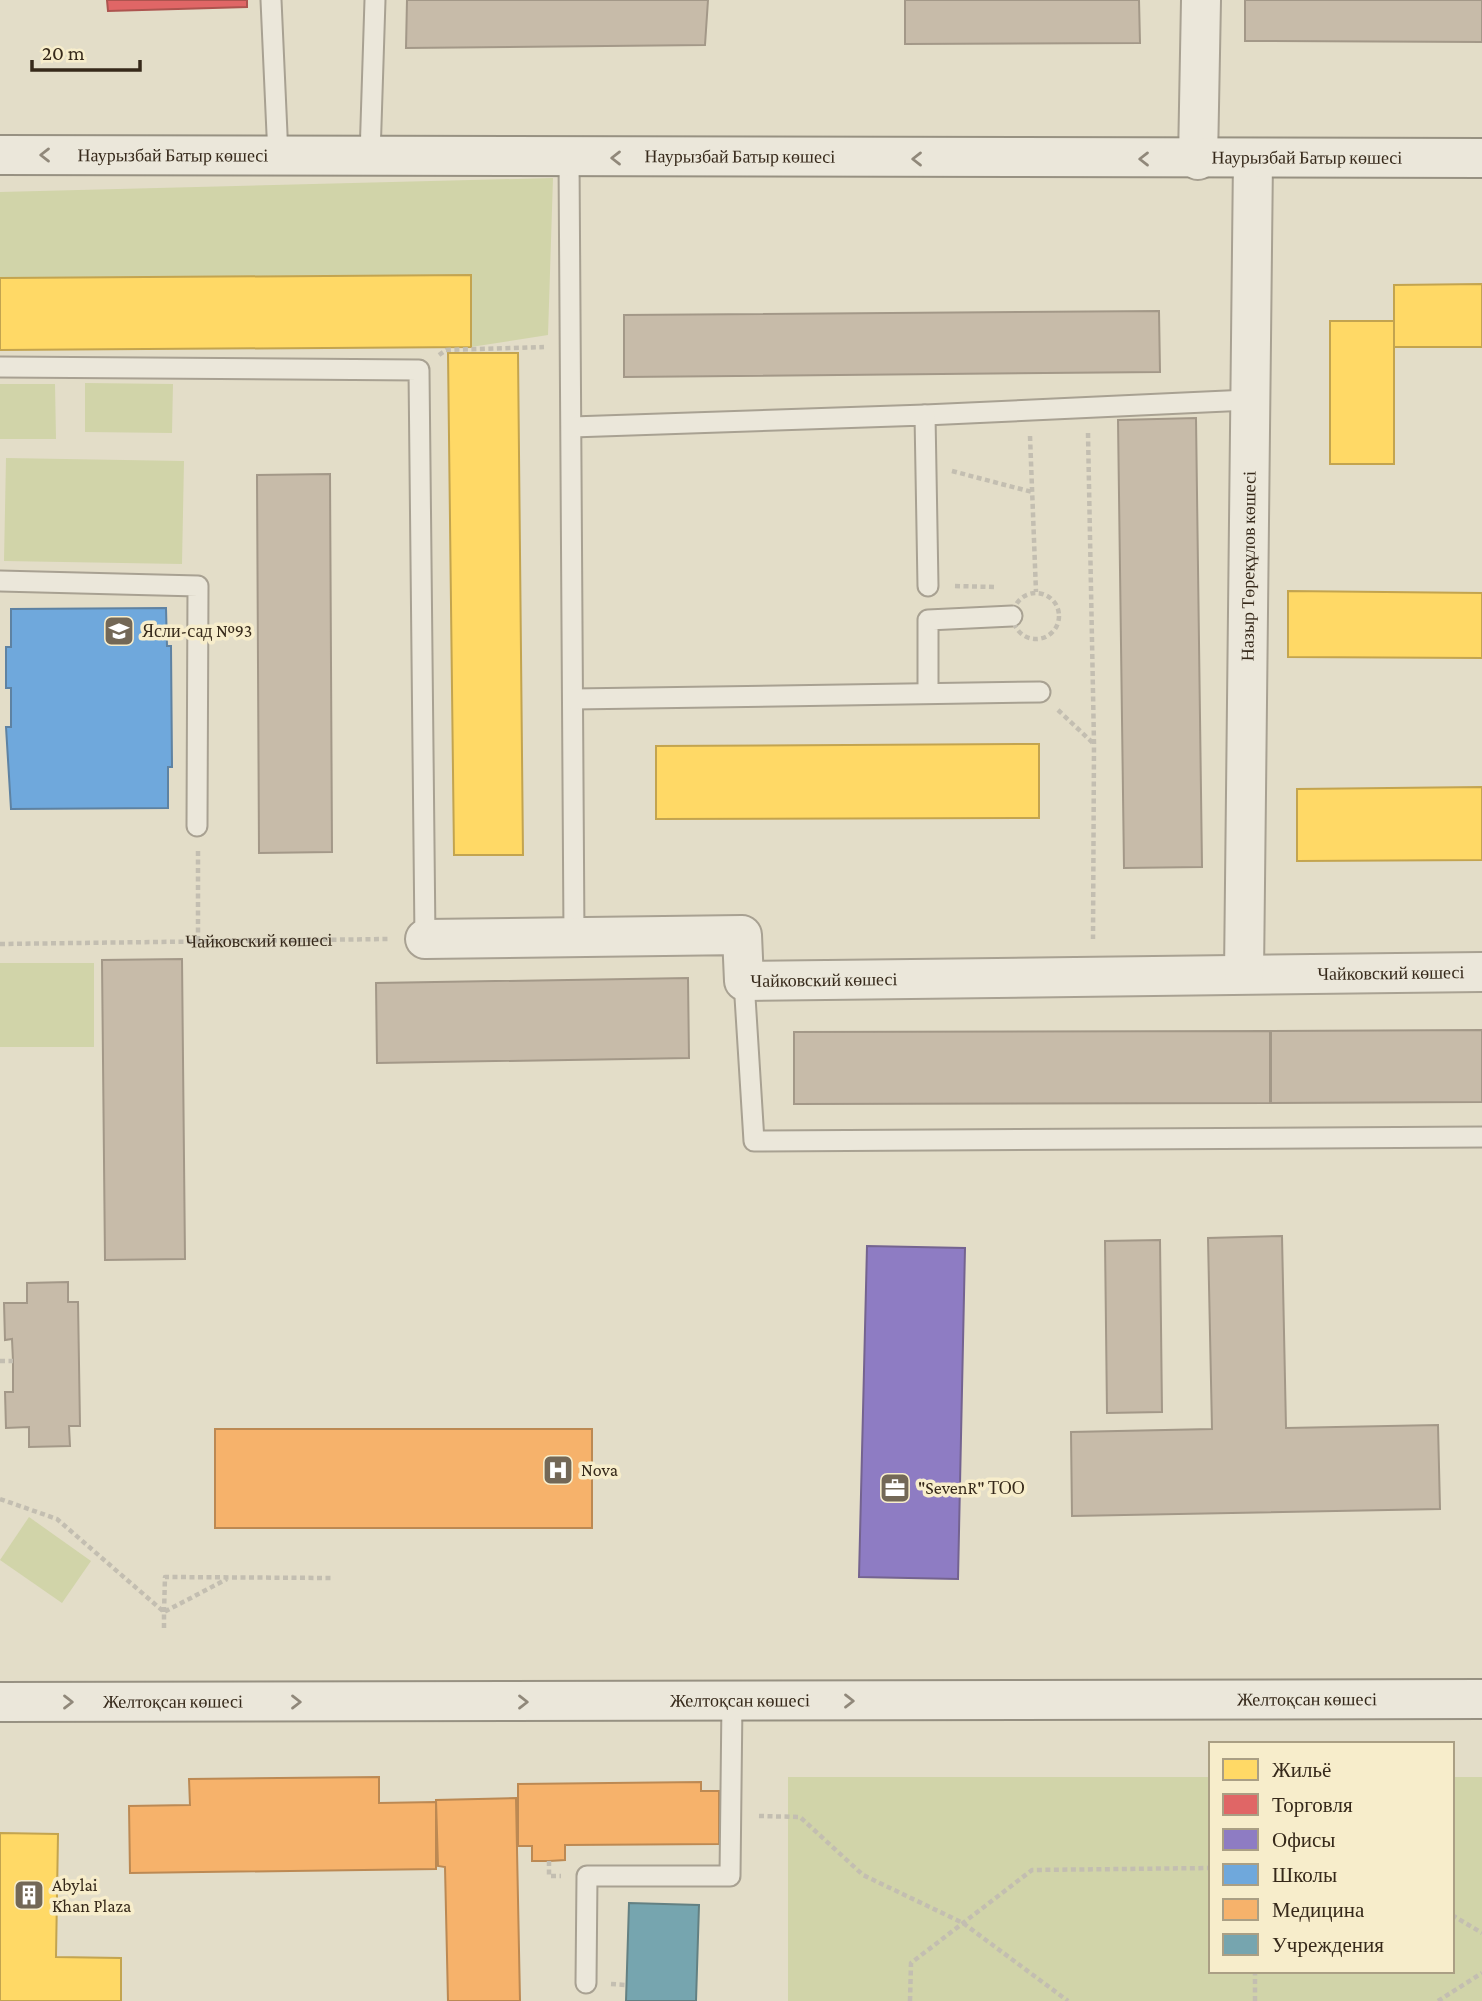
<svg xmlns="http://www.w3.org/2000/svg" width="1482" height="2001" viewBox="0 0 1482 2001" font-family="'Crimson Pro',serif">
<style>
.green{fill:#d1d4a9}
.homes{fill:#ffd966;stroke:#c3a44f;stroke-width:2}
.shops{fill:#e06666;stroke:#ad544f;stroke-width:2}
.offices{fill:#8e7cc3;stroke:#746390;stroke-width:2}
.schools{fill:#6fa8dc;stroke:#5e82a2;stroke-width:2}
.health{fill:#f6b26b;stroke:#bc8953;stroke-width:2}
.public{fill:#76a5af;stroke:#638082;stroke-width:2}
.building{fill:#c7bba9;stroke:#a39888;stroke-width:2}
.lines{fill:none;stroke-linecap:round;stroke-linejoin:round}
.lane-casing{stroke:#a8a192;stroke-width:23}
.street-casing{stroke:#a8a192;stroke-width:42}
.secondary-casing{stroke:#979182;stroke-width:42}
.path{stroke:#c3beb1;stroke-width:4.5;stroke-dasharray:5 3.5;stroke-linecap:butt}
.lane{stroke:#ebe7da;stroke-width:19}
.street{stroke:#ebe7da;stroke-width:38}
.secondary{stroke:#ebe7da;stroke-width:38}
.oneway{stroke:#90887a}
.labels{text-anchor:middle;dominant-baseline:central;stroke-width:7;stroke-linejoin:round;paint-order:stroke}
.street-label{font-size:18px;fill:#36291a;stroke:#f7edcb}
.poi-label{font-size:18px;fill:#36291a;stroke:#f7edcb;text-anchor:start}
</style>
<rect width="100%" height="100%" fill="#e3ddc8"/>
<g class="green">
<path d="M553,178L548,335L471,347L470,275L0,278V192Z"/>
<path d="M85,383L173,384L172,433L85,432Z"/>
<path d="M0,384H55L56,439H0Z"/>
<path d="M6,458L184,461L182,564L4,561Z"/>
<rect x="0" y="963" width="94" height="84"/>
<path d="M29,1517L91,1561L62,1603L0,1560Z"/>
<path d="M788,1777H1211V1971H1452V1777H1482V2001H788Z"/>
</g>
<g class="homes">
<path d="M471,275V347L0,350V278Z"/>
<path d="M1482,284V347H1394V285Z"/>
<rect x="1330" y="321" width="64" height="143"/>
<path d="M448,353H518L523,855H454Z"/>
<path d="M1288,591L1482,593V658L1288,657Z"/>
<path d="M1039,744V818L656,819V746Z"/>
<path d="M1482,787V860L1297,861V789Z"/>
<path d="M0,1833L58,1834L56,1957L121,1958V2001H0Z"/>
</g>
<path class="shops" d="M107,0H247V7L108,11Z"/>
<path class="offices" d="M867,1246L965,1248L958,1579L859,1577Z"/>
<path class="schools" d="M166,608L167,646H171L172,767H168V808L11,809L6,727H11V688H6V647H11V609Z"/>
<g class="health">
<rect x="215" y="1429" width="377" height="99"/>
<path d="M379,1777V1803L436,1802V1869L130,1873L129,1806L190,1805L189,1779Z"/>
<path d="M701,1782V1791H719V1844L565,1845V1860L549,1861H532V1846H518V1784Z"/>
<path d="M516,1798L520,2001H448L445,1867L438,1866L436,1800Z"/>
</g>
<path class="public" d="M629,1903L699,1905L696,2001H626Z"/>
<g class="building">
<path d="M407,0H708L705,45L406,48Z"/>
<path d="M905,0H1139L1140,43L905,44Z"/>
<path d="M1245,0H1482V42L1245,41Z"/>
<path d="M1159,311L1160,372L624,377V315Z"/>
<path d="M1196,418L1202,867L1124,868L1118,420Z"/>
<path d="M330,474L332,852L259,853L257,475Z"/>
<path d="M182,959L185,1259L105,1260L102,960Z"/>
<path d="M688,978L689,1058L377,1063L376,983Z"/>
<path d="M1482,1030V1102L1271,1103V1031Z"/>
<path d="M1270,1031V1103L794,1104V1032Z"/>
<path d="M1282,1236L1286,1428L1438,1425L1440,1509L1072,1516L1071,1432L1212,1429L1208,1238Z"/>
<path d="M1160,1240L1162,1412L1107,1413L1105,1241Z"/>
<path d="M68,1282V1302H78L80,1426H69L70,1446L29,1447V1427L6,1428L5,1392H13V1361L12,1339L5,1340L4,1303H27V1283Z"/>
</g>
<g class="lines">
<g class="lane-casing">
<g id="lane">
<path d="M271,0L278,156"/>
<path d="M370,156L375,0"/>
<path d="M569,157L574,937"/>
<path d="M0,367L419,370L425,939"/>
<path d="M925,415L1248,400"/>
<path d="M572,427L925,415L928,586"/>
<path d="M0,581L198,586L197,826"/>
<path d="M928,691V620L1012,616"/>
<path d="M573,699L1040,692"/>
<path d="M744,981L754,1141L1482,1137"/>
<path d="M586,1983L587,1876H730L732,1701"/>
</g>
</g>
<g class="street-casing">
<g id="street">
<path d="M1198,160L1201,0"/>
<path id="s2" d="M425,939L742,935L744,981L1482,972"/>
<path id="s3" d="M1244,974L1253,159"/>
</g>
</g>
<g class="secondary-casing">
<g id="secondary">
<path id="s4" d="M0,155L1482,158"/>
<path id="s5" d="M0,1702L1482,1699"/>
</g>
</g>
<g class="path">
<path d="M439,355L446,350L544,347"/>
<path d="M1088,433L1094,744L1093,939"/>
<path d="M1030,436L1036,592"/>
<path d="M952,471L1032,492"/>
<path d="M955,586L994,587"/>
<circle cx="1036" cy="616" r="23"/>
<path d="M1058,710L1094,744"/>
<path d="M198,851V941"/>
<path id="s1" d="M0,944L388,939"/>
<path d="M0,1361H13"/>
<path d="M0,1499L57,1519L164,1612"/>
<path d="M164,1612L165,1577L334,1578"/>
<path d="M164,1628V1612L227,1579"/>
<path d="M759,1816L800,1817L863,1875L963,1923L1068,2001"/>
<path d="M549,1861V1876H561"/>
<path d="M1452,1915L1482,1933"/>
<path d="M611,1984L626,1985"/>
<path d="M910,2001L911,1963L1032,1870L1211,1868"/>
<path d="M1255,2001V1971"/>
<path d="M1438,2001L1482,1973"/>
</g>
<use href="#lane" class="lane"/>
<use href="#street" class="street"/>
<use href="#secondary" class="secondary"/>
</g>
<defs><path id="oneway-chevron" d="M-2-3.5L2.5 0L-2 3.5" fill="none" stroke-width="1.6" stroke-linecap="round" stroke-linejoin="round" transform="scale(1.75)"/></defs>
<g class="oneway">
<use href="#oneway-chevron" transform="translate(45 155) rotate(-180)"/>
<use href="#oneway-chevron" transform="translate(616 158) rotate(-180)"/>
<use href="#oneway-chevron" transform="translate(917 159) rotate(-180)"/>
<use href="#oneway-chevron" transform="translate(1144 159) rotate(-180)"/>
<use href="#oneway-chevron" transform="translate(849 1701)"/>
<use href="#oneway-chevron" transform="translate(68 1702)"/>
<use href="#oneway-chevron" transform="translate(296 1702)"/>
<use href="#oneway-chevron" transform="translate(523 1702)"/>
</g>
<defs>
<g id="school-square" transform="scale(1.575)"><rect x="-9" y="-9" width="18" height="18" rx="4" fill="#736857" stroke="#f7edcb"/><path d="M0-5L7-2L0 1L-7-2ZM-4 1L0 2.5L4 1V4Q0 6-4 4Z" fill="#fff"/></g>
<g id="hospital-square" transform="scale(1.575)"><rect x="-9" y="-9" width="18" height="18" rx="4" fill="#736857" stroke="#f7edcb"/><path d="M-5-5h3v3.5h4V-5h3V5h-3V1.5h-4V5h-3Z" fill="#fff"/></g>
<g id="office-square" transform="scale(1.575)"><rect x="-9" y="-9" width="18" height="18" rx="4" fill="#736857" stroke="#f7edcb"/><path d="M-6-3h4V-5.5h4V-3h4V5H-6ZM-1-4.5V-3h2v-1.5ZM-6 0V1H6V0Z" fill="#fff"/></g>
<g id="building-square" transform="scale(1.575)"><rect x="-9" y="-9" width="18" height="18" rx="4" fill="#736857" stroke="#f7edcb"/><path d="M-4-6H4V6H1V3H-1V6H-4ZM-2.5-4.3h1.7v1.8h-1.7ZM.8-4.3h1.7v1.8H.8ZM-2.5-1h1.7V.8h-1.7ZM.8-1h1.7V.8H.8Z" fill="#fff"/></g>
</defs>
<g fill-rule="evenodd">
<use href="#school-square" x="119" y="631"/>
<use href="#hospital-square" x="558" y="1470"/>
<use href="#office-square" x="895" y="1488"/>
<use href="#building-square" x="29" y="1895"/>
</g>
<g class="labels">
<g class="street-label">
<text stroke="none"><textPath href="#s4" startOffset="173">Наурызбай Батыр көшесі</textPath></text>
<text stroke="none"><textPath href="#s4" startOffset="740">Наурызбай Батыр көшесі</textPath></text>
<text stroke="none"><textPath href="#s4" startOffset="1307">Наурызбай Батыр көшесі</textPath></text>
<text stroke="none"><textPath href="#s3" startOffset="408">Назыр Төреқұлов көшесі</textPath></text>
<text stroke="none"><textPath href="#s1" startOffset="259">Чайковский көшесі</textPath></text>
<text stroke="none"><textPath href="#s2" startOffset="1010">Чайковский көшесі</textPath></text>
<text stroke="none"><textPath href="#s2" startOffset="443">Чайковский көшесі</textPath></text>
<text stroke="none"><textPath href="#s5" startOffset="1307">Желтоқсан көшесі</textPath></text>
<text stroke="none"><textPath href="#s5" startOffset="740">Желтоқсан көшесі</textPath></text>
<text stroke="none"><textPath href="#s5" startOffset="173">Желтоқсан көшесі</textPath></text>
</g>
<g class="poi-label">
<text x="142" y="631">Ясли-сад №93</text>
<text x="581" y="1470">Nova</text>
<text x="918" y="1488">"SevenR" ТОО</text>
<text x="52" y="1885">Abylai<tspan x="52" dy="21">Khan Plaza</tspan></text>
</g>
</g>
<rect x="1209" y="1742" width="245" height="231" fill="#f7edcb" stroke="#aa9f84" stroke-width="2"/>
<rect x="1223" y="1759" width="35" height="21" fill="#ffd966" stroke="#aa9f84" stroke-width="2"/>
<text x="1272" y="1777" font-size="21" fill="#36291a">Жильё</text>
<rect x="1223" y="1794" width="35" height="21" fill="#e06666" stroke="#aa9f84" stroke-width="2"/>
<text x="1272" y="1812" font-size="21" fill="#36291a">Торговля</text>
<rect x="1223" y="1829" width="35" height="21" fill="#8e7cc3" stroke="#aa9f84" stroke-width="2"/>
<text x="1272" y="1847" font-size="21" fill="#36291a">Офисы</text>
<rect x="1223" y="1864" width="35" height="21" fill="#6fa8dc" stroke="#aa9f84" stroke-width="2"/>
<text x="1272" y="1882" font-size="21" fill="#36291a">Школы</text>
<rect x="1223" y="1899" width="35" height="21" fill="#f6b26b" stroke="#aa9f84" stroke-width="2"/>
<text x="1272" y="1917" font-size="21" fill="#36291a">Медицина</text>
<rect x="1223" y="1934" width="35" height="21" fill="#76a5af" stroke="#aa9f84" stroke-width="2"/>
<text x="1272" y="1952" font-size="21" fill="#36291a">Учреждения</text>
<path d="M32 60v10h108v-10" fill="none" stroke="#36291a" stroke-width="3.5"/>
<text x="42" y="60" font-size="21" fill="#36291a" stroke="#f7edcb" stroke-width="5" paint-order="stroke">20 m</text>
</svg>
